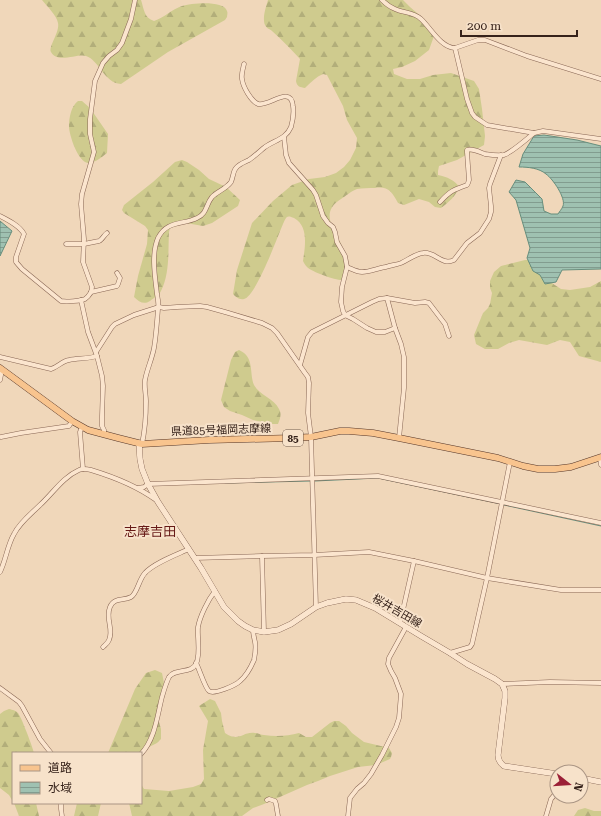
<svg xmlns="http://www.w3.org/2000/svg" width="601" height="816" viewBox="0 0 601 816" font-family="'Roboto Serif','Noto Sans JP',serif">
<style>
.forest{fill:url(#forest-firs)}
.water{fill:url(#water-rules);stroke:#678e7d}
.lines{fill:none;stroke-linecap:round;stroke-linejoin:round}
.stream{stroke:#678e7d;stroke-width:1}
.street-casing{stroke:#886654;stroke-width:5}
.secondary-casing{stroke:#6a4737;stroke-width:6}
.primary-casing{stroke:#553629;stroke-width:7}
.street{stroke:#fbe5ce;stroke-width:4}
.secondary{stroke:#fbe5ce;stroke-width:5.5}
.primary{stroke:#f8c48e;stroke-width:6}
.labels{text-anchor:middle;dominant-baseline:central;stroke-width:4;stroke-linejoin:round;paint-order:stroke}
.shield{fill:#f7e2ca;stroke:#705c4f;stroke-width:1}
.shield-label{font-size:10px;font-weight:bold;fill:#36221a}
.street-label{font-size:11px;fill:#36221a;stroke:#f7e2ca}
.quarter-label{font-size:13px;fill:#661916;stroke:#f7e2ca}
</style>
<defs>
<pattern id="forest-firs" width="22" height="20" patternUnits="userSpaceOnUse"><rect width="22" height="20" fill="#cfcb8e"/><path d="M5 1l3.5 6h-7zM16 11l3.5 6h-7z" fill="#b2ae7a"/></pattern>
<pattern id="water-rules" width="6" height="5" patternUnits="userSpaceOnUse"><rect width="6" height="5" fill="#9fc1b1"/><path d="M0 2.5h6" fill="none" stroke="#829c8f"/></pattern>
</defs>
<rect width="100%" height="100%" fill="#f0d7ba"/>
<g class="forest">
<path d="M42,0H141C144,9 144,18 154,21C164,18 172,9 182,6C192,3 224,0 227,11C228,13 227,15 227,17L225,20L168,52L121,84C104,83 99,60 86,56C78,53 57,64 51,52C48,47 60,32 58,23C57,16 47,6 42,0Z"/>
<path d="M268,0H403L410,7L424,19L431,27L434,36L429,50L415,61L402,67L393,69L394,74L407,79H420L433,75L451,73L474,81L479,89L482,109L485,136L484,145L457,160L439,166L438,171V175C447,177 455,180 459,187C456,196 449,202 441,208L435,207L429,202L419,199L404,205L398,203C392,192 388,186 375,188C369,188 362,188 357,189C351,191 346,196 341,199C320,212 333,228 341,244C344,251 346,261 346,268C346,272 344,276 343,280C337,281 312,272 307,267C305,265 304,263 303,261C305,247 309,226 294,218C286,214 286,218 283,224C277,238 256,296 244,299C239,300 236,297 233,294L237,270L252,223L273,201L292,185L309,179L325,177L336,173L344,167L350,160L356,148L357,138L347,120L343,106L327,75L323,74C316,77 311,82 305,88C300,87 297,87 296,81L300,59C291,49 282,40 272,31C270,29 267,29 265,25C262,18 266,7 268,0Z"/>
<path d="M78,101H82L90,108L108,134L107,153C102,157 95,163 88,163C78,162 69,135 69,126C69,118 71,106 78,101Z"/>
<path d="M182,160L187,162L199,170L209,179L226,187L240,200L238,206L212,223L203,226L186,223L170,228L169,232C168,251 170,273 161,291C159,295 154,298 150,301C144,305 139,302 134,297L138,276L147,244L148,230L145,226L124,213L122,210L124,205L153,182L175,162Z"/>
<path d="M525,260H530L544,278L561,289L570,290L590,287L601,281V362L579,356L570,342L560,340L547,345L519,340L509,343L498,349H485L476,344L474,335L483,313L488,308L490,304L492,293L490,288V281L494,272L501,266Z"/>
<path d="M239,350C255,357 249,373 254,385C260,396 274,398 279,409C282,414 280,419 278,424H273L253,420L242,415L230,411L224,407L221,400L231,360L235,352Z"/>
<path d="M155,670L162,673L164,683L157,715L161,729V739L157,743L147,748L141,753H108L135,689L146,673Z"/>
<path d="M210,699L215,701L221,713L222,721L225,733C240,743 242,731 255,733C258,733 261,735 264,735C276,737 288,736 299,733L306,737H312L330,723L334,721H339L346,726L352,733L364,742L385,747L389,748L392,753L391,757L390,759L376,765L358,767L330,776L318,781L307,785L264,804L253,808L242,816H132L129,803H141V784L144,789L169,791L193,787L201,784L204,779L203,750L208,721L199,706Z"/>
<path d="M9,709C13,710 15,710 18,713C21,716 33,748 34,753H13V802L9,795L0,788V714L4,711Z"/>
<path d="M14,803H36L39,816H19Z"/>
<path d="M77,803H101L98,816H74Z"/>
<path d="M585,808L594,811H601V816H574L578,810Z"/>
</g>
<g class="water">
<path d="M544,135L577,140L601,146V269L562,270L556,282L545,284L540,275L533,271L527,258L530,248L516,200L509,192L516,180L525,182L542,199L544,211L551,214H558C559,212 562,209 563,206C566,198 553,179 546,174C539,168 528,167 519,167L523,154L534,136Z"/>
<path d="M0,221L12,231L0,256Z"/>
</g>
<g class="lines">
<g class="stream">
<path d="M315,481L378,478L501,504"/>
<path d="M225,483L311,481"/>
<path d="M504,505L601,526"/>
</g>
<g class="street-casing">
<g id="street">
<path d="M382,0C386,4 390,7 395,9C403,13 414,12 421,19C430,27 441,48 455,48L478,40H485L527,56L601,79"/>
<path d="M455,48L467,99L472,113L475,117L487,125L534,133L543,131L601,139"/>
<path d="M284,137L286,155L289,163L313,190L316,195L323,216L328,223L333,227L335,232L337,242L345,256L347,267L342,287L341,302L343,311L345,315L353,319L367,328L376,332H385L395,328"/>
<path d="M440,202C450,191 453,190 467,185L468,183L469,180L467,152V150C473,148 479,152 485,154C491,155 498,156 504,155C512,152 527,139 534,133"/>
<path d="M0,216C8,220 20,226 24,234L16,257V262L22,269L61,301C66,302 81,301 85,299C89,296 92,292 92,287L83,262L84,239L81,204L82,194L94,152L90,134V119L95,81L103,63L109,56L117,50L122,43L131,19L135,0"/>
<path d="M66,244H84L99,241C102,240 104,235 107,233"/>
<path d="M347,267C352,269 357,272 362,272C370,272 378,268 386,267C391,265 396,265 401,263C408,260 415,254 423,253C435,251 441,266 454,260L467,243L480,233L489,219L491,212V206L489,188L490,184L501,155"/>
<path d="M91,292L117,286L118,284L120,278L117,273"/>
<path d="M387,298L395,328L401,344L404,357V388L399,438"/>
<path d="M81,300L88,332L97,356L102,376L103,386L102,416V426L104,430V434"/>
<path d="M96,352L112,327L115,324L134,315L159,307L164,308L177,307L200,306L207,307L225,312L262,323L272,328L277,333L305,373L308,377L309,383L308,413L311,437L316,607"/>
<path d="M0,357L51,369C58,367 62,361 69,360C78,358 88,359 97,356"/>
<path d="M300,365L308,337L312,332L372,302L379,299L387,298L415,303L425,302L429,303L445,324L449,336"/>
<path d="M0,380L2,370"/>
<path d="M82,427L80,432L83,469"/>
<path d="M1,437L21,433L69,426L72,421"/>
<path d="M142,444C145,430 146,415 146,401C146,395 144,387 145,380C147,369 152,359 154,348C156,337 157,322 158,309C159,304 158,299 157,294C155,277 151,254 158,238C167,220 183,225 197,218C207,214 206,204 212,197C218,191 226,189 231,182C233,178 233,171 236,168C239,164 245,162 249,160C255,156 260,151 265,147C275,140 286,139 291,127C293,120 294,113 293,106C291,84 269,107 258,104C251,101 243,87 242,79C241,74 243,69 244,64"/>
<path d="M600,458L601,465"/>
<path d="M138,488L144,487L148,484L378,476L601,523"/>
<path d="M262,556L264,632"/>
<path d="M195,558L262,556L314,555L369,552L414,561L487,578L561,590H601"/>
<path d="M0,572C6,560 7,546 14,534C20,522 31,514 40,505C53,493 63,477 79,470C83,468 87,469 91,470C114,477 137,486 156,500"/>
<path d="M400,623L414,561"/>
<path d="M103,647C105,645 108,643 109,640C114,629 105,619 110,607C114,597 124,601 131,597C137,594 139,579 145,573C154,563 176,555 189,549"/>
<path d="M450,653L470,647L472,644L487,578L510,462"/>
<path d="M196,663C199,668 205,688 209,691C214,695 236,685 240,681C246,676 251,667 254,660C255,655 256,647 255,642C254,637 253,634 253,630"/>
<path d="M502,684L550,682L601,683"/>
<path d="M0,688L19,702L22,706L40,739L51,753"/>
<path d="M141,754C155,739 157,717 162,697C164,690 166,683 169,677C175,668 191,674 196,664C201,654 197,638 198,627C200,616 208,600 215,591"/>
<path d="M267,800L269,799L275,801L276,804L278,816"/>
<path d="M61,803V809L62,816"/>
<path d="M348,816L350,798L357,789L364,783L371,774L382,755L396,727L399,718L401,694L395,678L391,671L388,664L389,658L406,627"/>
<path d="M546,816L551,799L557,792"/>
</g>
</g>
<g class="secondary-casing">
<g id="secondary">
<path d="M139,443L140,459L142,469L148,484L158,502L201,568L224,607L238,621L245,626L253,630L259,631L264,632L278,630L291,624L316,607L327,603L346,599L356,600L375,608L421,636L450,653L467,664L495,679L502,684L505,691V698L498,755C498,760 500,763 504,766L557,774"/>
<path d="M581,778L601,782"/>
</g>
</g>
<g class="primary-casing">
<path id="primary" d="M0,368L72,421L88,430L118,438L142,444L209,440L292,438L311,437L340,431H349L373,433L399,438L498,458L523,466L538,469H555L571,467L601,457"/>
</g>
<use href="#street" class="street"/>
<use href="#secondary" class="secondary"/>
<use href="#primary" class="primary"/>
</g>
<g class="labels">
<rect class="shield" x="283" y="430" width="20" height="16" rx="3"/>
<g class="shield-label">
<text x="293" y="438">85</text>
</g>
<g class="street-label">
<text transform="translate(221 430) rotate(-2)">県道85号福岡志摩線</text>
<text transform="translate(397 611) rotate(30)">桜井吉田線</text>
</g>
<g class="quarter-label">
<text x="150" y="531">志摩吉田</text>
</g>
</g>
<rect x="12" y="752" width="130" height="52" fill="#f7e2ca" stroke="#aa9584"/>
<rect x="20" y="765" width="20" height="6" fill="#f8c48e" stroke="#aa9584"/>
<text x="48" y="772" font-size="12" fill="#36221a">道路</text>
<rect x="20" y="782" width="20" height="12" fill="url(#water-rules)" stroke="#aa9584"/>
<text x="48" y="792" font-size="12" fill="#36221a">水域</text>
<g transform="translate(569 784) rotate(107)"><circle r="19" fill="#f7e2ca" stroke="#aa9584"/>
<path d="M0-3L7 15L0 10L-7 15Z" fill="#9b2037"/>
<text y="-6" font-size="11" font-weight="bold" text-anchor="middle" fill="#36221a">N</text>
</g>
<path d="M461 30v6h116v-6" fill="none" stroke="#36221a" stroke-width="2"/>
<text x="467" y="30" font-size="12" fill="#36221a" stroke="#f7e2ca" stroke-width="3" paint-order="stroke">200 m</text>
</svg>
